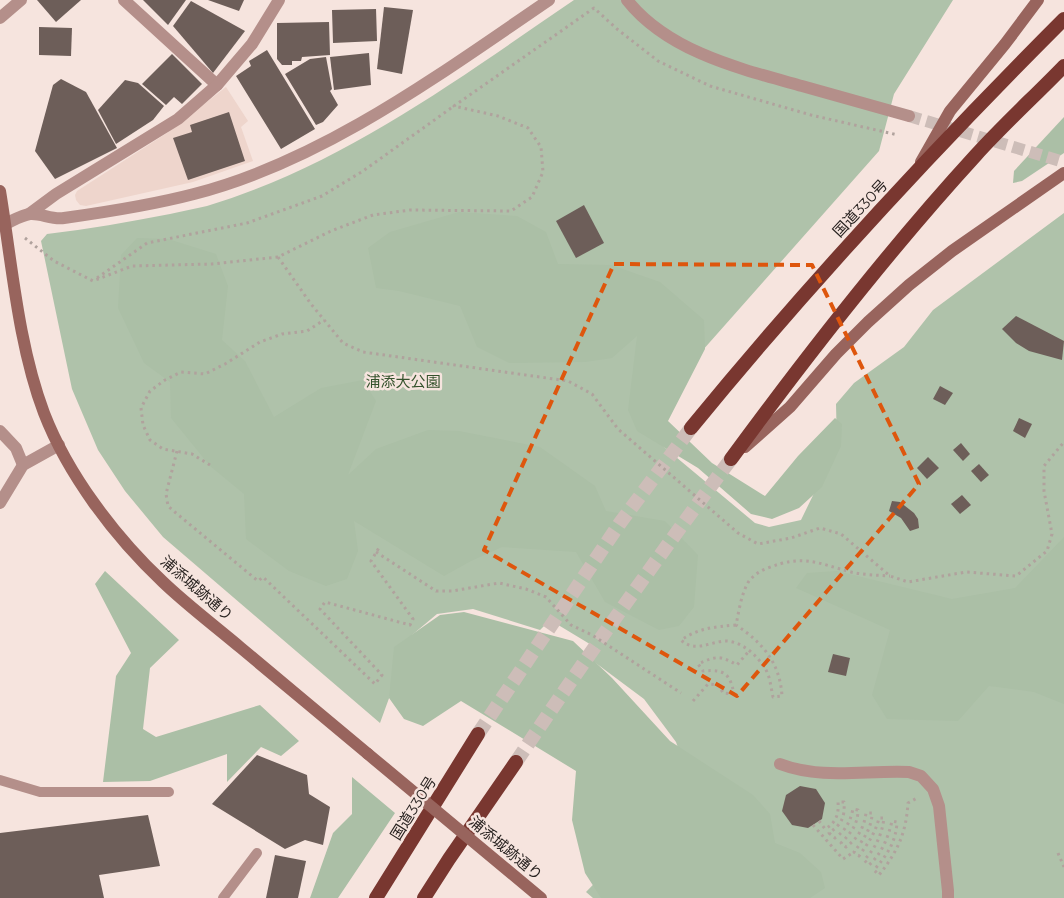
<svg xmlns="http://www.w3.org/2000/svg" width="1064" height="898" viewBox="0 0 1064 898" font-family="Montserrat,'Noto Sans JP',sans-serif">
<style>
.built{fill:#eed5cc}
.green{fill:#afc2aa}
.forest{fill:#abbfa6}
.building{fill:#6d5e59}
.lines{fill:none;stroke-linecap:round;stroke-linejoin:round}
.tertiary-tunnel{stroke:#cdbdb8;stroke-width:12;stroke-dasharray:12 6;stroke-linecap:butt}
.trunk-tunnel{stroke:#cdbdb8;stroke-width:14;stroke-dasharray:14 7;stroke-linecap:butt}
.path{stroke:#b0a29d;stroke-width:3;stroke-dasharray:2.5 4;stroke-linecap:butt}
.service{stroke:#b48f8a;stroke-width:10}
.minor{stroke:#b48f8a;stroke-width:12}
.tertiary{stroke:#b48f8a;stroke-width:12}
.secondary{stroke:#98645d;stroke-width:12}
.trunk{stroke:#793730;stroke-width:14}
.secondary-bridge{stroke:#98645d;stroke-width:12}
.marked{fill:none;stroke:#de560d;stroke-width:4;stroke-dasharray:10 6;stroke-linejoin:round}
.labels{text-anchor:middle;dominant-baseline:central;stroke-width:5;stroke-linejoin:round;paint-order:stroke}
.street-label{font-size:15px;fill:#292321;stroke:#f6e4de}
.park-label{font-size:15px;fill:#34522c;stroke:#f6e4de}
</style>
<rect width="100%" height="100%" fill="#f6e4de"/>
<path class="built" d="M226,87L248,121L241,127L253,161L193,182L86,206L80,205L76,200L75,195L77,191L167,133Z"/>
<path class="green" d="M574,0H953L894,94L879,151L702,351L652,437L755,523L769,527L801,520L837,446L836,404L854,383L904,347L933,310L1064,213V898H593L586,892L659,817L687,774L676,742L644,699L593,661L598,649L550,620L540,630L473,609L437,614L412,635L380,723L163,537L125,491L98,450L72,389L41,241L47,234C88,229 129,222 170,214C182,211 195,209 207,206C343,165 458,79 574,0Z"/>
<g class="forest">
<path d="M1064,117V153L1022,181L1013,183L1014,171Z"/>
<path d="M459,212L517,216L546,232L558,264L611,265L660,282L704,320L705,349L668,421L712,463L765,496L798,456L835,418L842,424L841,446L822,487L799,508L772,519L751,514L698,468L637,431L628,410L637,336L612,358L585,362L509,363L477,347L460,306L399,291L376,288L368,248L390,232Z"/>
<path d="M137,238L168,239L216,254L228,286L222,340L245,361L274,417L321,388L363,380L376,401L348,475L376,449L428,430L459,431L540,447L595,486L606,511L665,521L698,555L694,607L679,626L659,630L605,602L576,552L502,547L471,561L444,576L354,521L358,551L347,579L326,586L289,571L246,539L244,494L210,466L171,418L170,382L144,363L118,308L121,255Z"/>
<path d="M1064,537V704L1034,692L989,686L958,721L887,719L872,695L890,630L796,588L807,573L837,571L952,599L1015,588Z"/>
<path d="M105,571L179,640L150,668L143,729L156,737L260,705L299,741L281,756L261,747L227,782V754L150,781L103,782L116,676L131,653L95,584Z"/>
<path d="M464,612L573,641L612,678L670,741L753,795L770,814L775,843L800,853L821,872L825,888L810,898H601L585,873L572,820L576,771L461,701L423,726L404,719L389,698L394,647L440,615Z"/>
<path d="M352,777L395,813L338,898H310L333,833L352,814Z"/>
</g>
<g class="building">
<path d="M37,0H81L56,22Z"/>
<path d="M143,0H186L168,25Z"/>
<path d="M208,0H244L239,11Z"/>
<path d="M191,1L245,31L213,73L173,26Z"/>
<path d="M384,7L413,10L402,74L377,69Z"/>
<path d="M376,9L377,41L333,43L332,10Z"/>
<path d="M329,22L330,55L302,57L301,61H292V65H282L277,59V23Z"/>
<path d="M39,27L72,28L71,56L39,55Z"/>
<path d="M267,50L315,129L281,149L236,76L251,66L249,61Z"/>
<path d="M369,53L371,85L334,90L330,57Z"/>
<path d="M172,54L202,84L182,104L174,97L166,105L142,84Z"/>
<path d="M326,57L332,89L330,91L338,105L323,122L316,125L285,74L310,59Z"/>
<path d="M61,79L86,92L117,148L55,179L35,151L53,85Z"/>
<path d="M125,80L138,83L164,106L153,120L116,144L98,110Z"/>
<path d="M229,112L245,161L188,180L173,138L192,132L190,125Z"/>
<path d="M584,205L604,243L576,258L556,221Z"/>
<path d="M1016,316L1064,341L1062,360L1029,351L1016,343L1002,329Z"/>
<path d="M940,386L953,393L945,405L933,399Z"/>
<path d="M1019,418L1032,424L1025,438L1013,431Z"/>
<path d="M961,443L970,454L963,461L953,450Z"/>
<path d="M928,457L939,468L927,479L917,468Z"/>
<path d="M979,464L989,475L981,482L971,471Z"/>
<path d="M962,495L971,505L960,514L951,504Z"/>
<path d="M892,501L900,502L914,513L918,519L919,528L910,531L901,518L889,511Z"/>
<path d="M833,654L850,658L846,676L828,672Z"/>
<path d="M257,755L307,775L309,794L330,807L323,845L305,840L285,849L212,804Z"/>
<path d="M800,786L816,789L825,803L822,819L808,828L792,825L782,811L786,795Z"/>
<path d="M148,815L160,866L99,875L104,898H0V833Z"/>
<path d="M275,855L306,861L298,898H266Z"/>
</g>
<g class="lines">
<path class="tertiary-tunnel" d="M909,116L1064,162"/>
<g class="trunk-tunnel">
<path d="M478,734L620,523L691,428"/>
<path d="M516,762C585,659 657,558 731,459"/>
</g>
<g class="path">
<path d="M25,238L54,261L93,281L132,266L212,264L278,257L331,231L373,215L410,210L511,211L532,197L543,172L541,147L528,128L498,116L454,106L594,8L617,29L658,61L710,86L811,115L898,135"/>
<path d="M278,257L311,304L343,343L363,352L568,381L592,394L618,429L738,533L758,544L791,538L820,528L841,534L890,576L908,582L966,572L1016,576L1047,551L1052,534L1044,491V466L1064,442"/>
<path d="M97,278L147,243L247,223L322,196L363,171L454,106"/>
<path d="M177,451L166,494L168,506L176,513L258,581L263,577L375,684L382,675L320,609L325,602L410,625L413,619L371,561L380,546"/>
<path d="M210,465L192,454L163,449L150,440L143,425L141,408L150,391L165,380L181,372L205,374L225,364L260,342L282,334L307,331L324,320"/>
<path d="M376,552L436,591H452L499,583L526,589L546,597L571,625L592,635L681,693"/>
<path d="M736,625C714,627 699,628 681,640C695,653 709,642 725,641C742,641 758,656 766,670C770,677 771,688 773,697L782,696C780,663 763,643 736,625C739,611 741,594 749,581C754,575 761,570 768,568C803,554 817,563 851,572C863,575 877,575 890,576"/>
<path d="M693,701L708,684L719,685L723,693L734,694C730,674 725,669 703,671L698,664C716,656 720,655 737,665L749,651"/>
<path d="M819,821L825,829C836,823 839,814 838,802H844C845,817 842,824 829,833L835,838C846,830 850,822 853,809L858,810C858,824 851,833 841,843L846,847C858,838 864,828 866,813H872C872,828 863,840 854,852L859,856C868,843 875,834 879,818H884C882,834 876,848 864,860L869,865C882,853 888,838 892,821L897,822C896,842 887,855 874,870L879,875C898,851 906,833 908,803L917,798"/>
<path d="M813,825L843,859L854,852"/>
<path d="M1058,853L1064,867"/>
</g>
<g class="service">
<path d="M0,780L40,792H169"/>
<path d="M223,898L257,853"/>
</g>
<g class="minor">
<path d="M124,0L217,85"/>
<path d="M0,18L21,0"/>
<path d="M29,214L56,194L178,119L217,85L252,44L279,0"/>
<path d="M0,431L16,448L23,465"/>
<path d="M0,503L23,465L59,445"/>
<path d="M780,764C822,780 865,770 909,772L921,776L933,789L939,806L948,891V898"/>
</g>
<g class="tertiary">
<path d="M627,0C668,52 741,69 802,86C838,96 874,106 909,116"/>
<path d="M5,224C12,221 22,215 30,214C41,213 52,220 64,218C107,212 152,205 194,194C323,161 440,74 549,0"/>
</g>
<g class="secondary">
<path d="M921,162L950,111L1005,44L1038,0"/>
<path d="M0,191C12,264 18,344 44,413C68,475 115,537 163,582C187,605 215,626 241,648C283,683 326,719 368,754"/>
<path d="M745,447L790,407L836,354L868,322L909,285L952,251L1064,173"/>
</g>
<g class="trunk">
<path d="M691,428C808,285 933,150 1064,19"/>
<path d="M731,459C808,354 888,251 976,155C1004,124 1035,96 1064,66"/>
<path d="M376,898L478,734"/>
<path d="M424,898L449,859L516,762"/>
</g>
<path class="secondary-bridge" d="M368,754L541,898"/>
</g>
<path class="marked" d="M614,264L812,265L919,484L737,696L484,550Z"/>
<g class="labels">
<g class="street-label">
<text transform="translate(860 208) rotate(-47)">国道330号</text>
<text transform="translate(197 588) rotate(41)">浦添城跡通り</text>
<text transform="translate(413 808) rotate(-58)">国道330号</text>
<text transform="translate(506 848) rotate(40)">浦添城跡通り</text>
</g>
<g class="park-label">
<text x="403" y="381">浦添大公園</text>
</g>
</g>
</svg>
